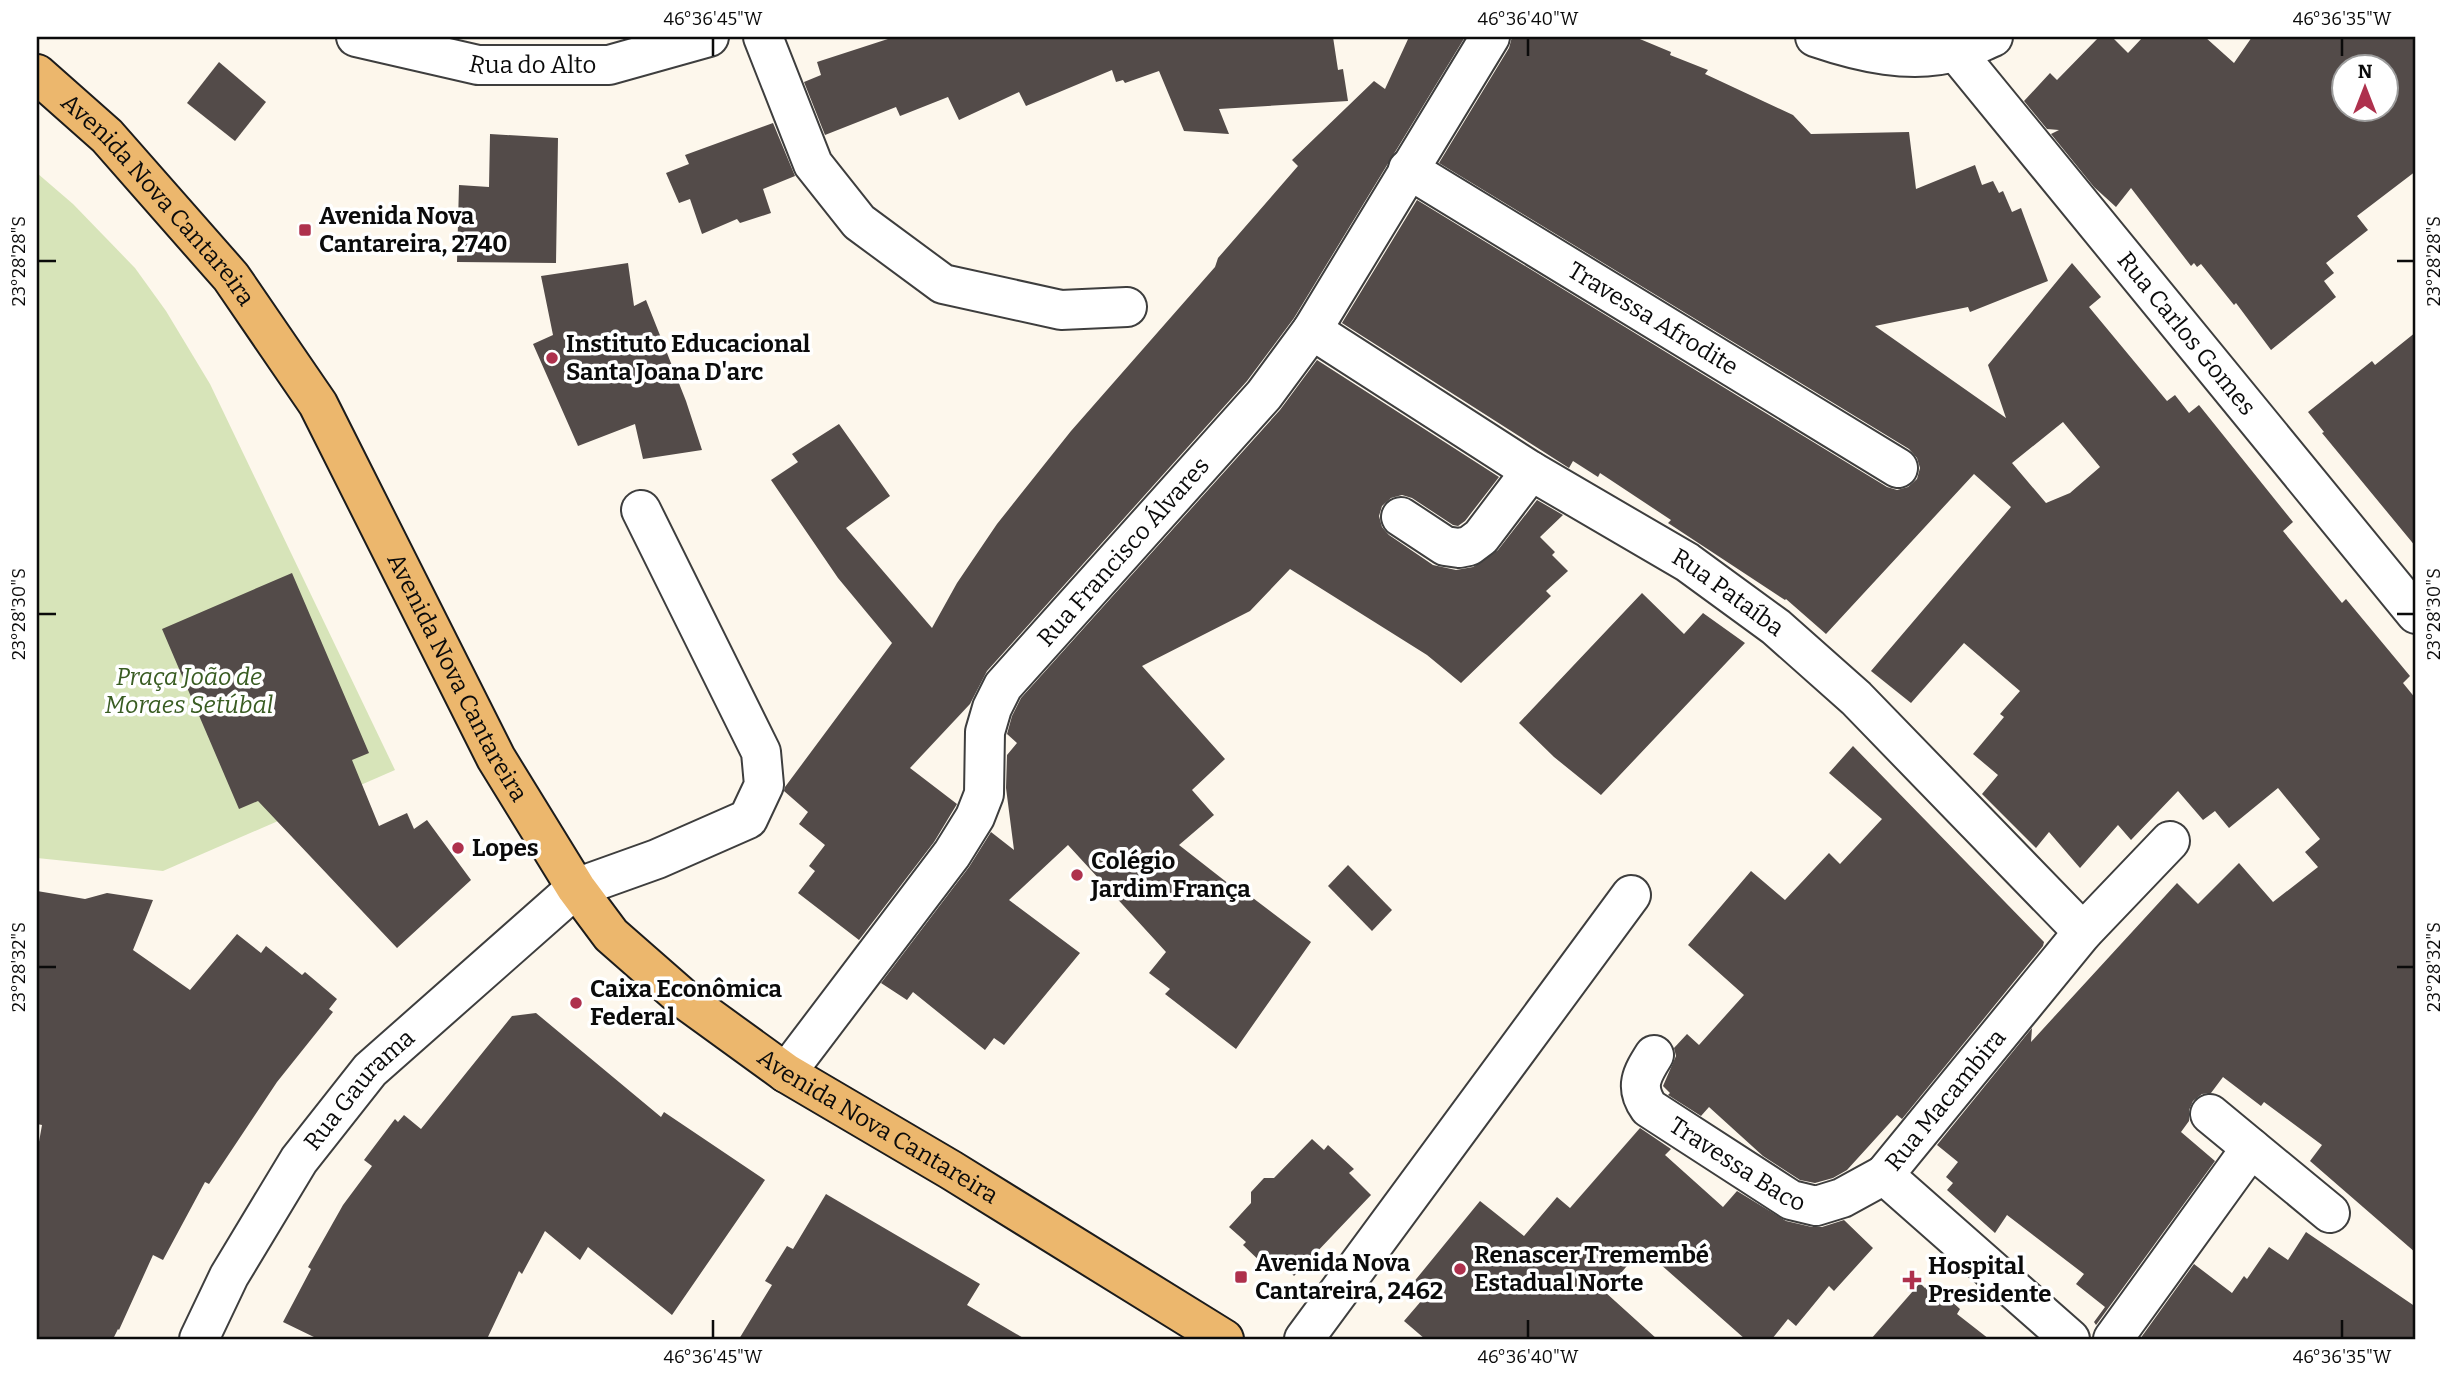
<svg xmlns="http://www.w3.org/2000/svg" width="2453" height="1376" viewBox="0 0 2453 1376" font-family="Bitter,serif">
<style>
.green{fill:#d7e4b9}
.building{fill:#534b49;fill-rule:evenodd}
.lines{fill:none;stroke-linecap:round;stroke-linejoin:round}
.minor-casing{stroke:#3e3e3e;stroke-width:42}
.major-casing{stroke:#1c1c1c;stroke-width:42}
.minor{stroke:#fff;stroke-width:38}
.major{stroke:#ecb76d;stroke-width:38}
.ticks{fill:none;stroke:#0b0b0b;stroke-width:2.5}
.poi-dot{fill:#ae314d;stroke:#fff;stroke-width:2.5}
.labels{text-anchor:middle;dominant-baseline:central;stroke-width:7;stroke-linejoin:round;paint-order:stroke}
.street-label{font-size:24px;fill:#0b0b0b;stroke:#fff}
.poi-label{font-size:24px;font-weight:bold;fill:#0b0b0b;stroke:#fff;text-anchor:start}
.park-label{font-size:24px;font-style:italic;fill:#395c22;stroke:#fff}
.neatline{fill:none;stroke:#0b0b0b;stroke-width:2.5}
.ticks-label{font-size:18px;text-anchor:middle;fill:#0b0b0b}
</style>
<rect width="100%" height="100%" fill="#fdf7ec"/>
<path class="green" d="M37,173L73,204L135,268L166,311L210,384L395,770L163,871L37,858Z"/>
<g class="building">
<path d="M894,37H1333L1338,70L1343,69L1348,101L1219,109L1229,134L1184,131L1159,71L1125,83L1123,80L1116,82L1112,70L1026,106L1019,92L959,120L948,97L900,116L896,107L825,135L804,82L821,75L817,62Z"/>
<path d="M1409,37H1465L1294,318L1247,381L987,671L970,704L910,768L957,804L934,842L859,940L798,893L815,871L809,866L825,845L799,824L808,812L784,791L785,787L892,643L838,578L771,480L798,462L792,454L839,424L890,496L846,528L932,628L957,583L997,524L1071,431L1215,267L1218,258L1298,166L1292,160L1374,81L1385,89Z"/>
<path d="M1512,37H1635L1671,52L1670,55L1708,70L1705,74L1793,115L1811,134L1909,132L1916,189L1975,165L1982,185L1993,181L1999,193L2003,191L2012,212L2021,208L2048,281L1970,312L1968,307L1875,326L2006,418L1988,365L2072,263L2101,297L2089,307L2167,401L2175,395L2189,413L2199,405L2293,522L2283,531L2342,603L2346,599L2410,676L2403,683L2416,699V1253L2310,1161L2322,1145L2264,1102L2261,1106L2223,1077L2211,1093L2202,1094L2193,1101L2189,1110V1121L2181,1132L2215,1161L2096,1325L2094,1322L2105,1307L2076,1284L2084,1274L2007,1215L1995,1233L1947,1190L1953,1183L1946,1177L1958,1162L1937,1145L2032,1028L2031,1042L2177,883L2198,904L2239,863L2273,902L2318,867L2305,852L2320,839L2278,788L2229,828L2215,811L2203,820L2178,791L2131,840L2118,825L2080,868L2049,832L2036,848L1982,794L1998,775L1973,754L2004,717L2000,714L2020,691L1964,643L1911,703L1871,671L2011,507L1974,474L1826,634L1786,599L1785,600L1668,523L1671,520L1600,473L1598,477L1573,461L1569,468L1342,323L1417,200L1887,487L1897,490L1908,487L1917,479L1920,468L1917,458L1909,449L1439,163L1509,48ZM2063,422L2100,467L2070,493L2046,503L2012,463Z"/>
<path d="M2099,37H2112L2128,53L2143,37H2205L2234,63L2252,37H2416V171L2357,216L2368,230L2326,263L2334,273L2324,281L2336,297L2271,350L2236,303L2234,305L2201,264L2197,267L2194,263L2191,266L2131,188L2116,207L2094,187L2051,134L2059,130L2047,129L2024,101L2050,73L2057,80ZM2344,66H2386V108H2344Z"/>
<path d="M219,62L266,102L235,141L187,103Z"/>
<path d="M773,123L795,176L763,189L771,213L740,223L737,219L702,234L690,199L679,203L666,173L689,164L685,155Z"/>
<path d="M490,134L558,138L556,263L457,262L459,185L489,187Z"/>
<path d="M628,263L634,306L646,300L686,401L702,450L643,459L635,424L578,446L533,344L553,335L541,276Z"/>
<path d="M2416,332V547L2322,433L2324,432L2308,412L2372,361L2375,365Z"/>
<path d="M1317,360L1499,477L1465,521L1458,526L1453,525L1412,498L1402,495L1391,498L1382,506L1379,516L1382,527L1389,535L1433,565L1456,570L1473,567L1498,550L1537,500L1563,515L1540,537L1555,552L1552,555L1568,571L1546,591L1551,596L1461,683L1427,655L1290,569L1250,611L1142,666L1225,759L1192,790L1214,815L1179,845L1243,895L1245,892L1311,942L1236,1049L1165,994L1170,989L1149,973L1166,952L1068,845L1009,900L1080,953L1004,1045L994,1038L985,1050L913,992L907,1000L881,983L969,867L991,832L1014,850L1006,788L1007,755L1017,743L1007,734L1012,716L1021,698L1280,410Z"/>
<path d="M292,573L369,753L352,760L379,826L407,813L414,829L427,820L471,880L397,948L258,801L239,809L162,629Z"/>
<path d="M1642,593L1684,634L1703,613L1745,643L1601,795L1554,757L1519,723Z"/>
<path d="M1853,746L2044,942L2043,946L1902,1119L1897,1115L1847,1170L1833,1178L1815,1183L1800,1180L1763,1156L1709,1107L1701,1116L1668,1095L1670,1093L1663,1086L1676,1056L1674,1048L1687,1034L1699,1045L1744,995L1688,945L1751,871L1785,900L1829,853L1840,864L1882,819L1829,773Z"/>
<path d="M1348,865L1392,910L1372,931L1328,886Z"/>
<path d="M37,891L85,899L107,893L153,900L133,950L190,990L237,934L261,953L266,946L302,975L305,972L337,999L329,1009L333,1012L277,1082L209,1184L205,1182L163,1260L153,1255L119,1330L118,1329L113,1339H37V1153L42,1125L37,1124Z"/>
<path d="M536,1013L661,1117L664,1112L765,1180L672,1315L588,1247L580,1260L545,1231L522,1274L519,1271L487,1339H318L283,1322L311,1269L308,1267L343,1205L372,1166L364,1160L395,1119L398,1122L404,1115L421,1129L512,1016Z"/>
<path d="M1640,1128L1671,1149L1665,1155L1723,1207L1737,1191L1786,1221L1812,1227H1822L1844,1220L1873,1248L1834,1291L1829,1286L1796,1326L1788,1319L1772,1339H1745L1642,1248L1605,1292L1657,1339H1425L1404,1321L1422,1300L1408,1289L1480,1201L1524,1236L1557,1197L1570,1208Z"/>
<path d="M1312,1139L1324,1150L1328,1145L1354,1169L1349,1173L1371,1195L1294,1276L1277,1258L1267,1268L1243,1245L1246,1242L1229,1227L1251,1203V1192L1264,1178H1274Z"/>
<path d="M826,1194L980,1284L967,1305L1025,1339H739L772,1285L765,1281L787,1246L793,1249Z"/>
<path d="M2306,1232L2416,1307V1339H2140L2194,1264L2232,1293L2244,1276L2247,1279L2269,1247L2288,1260Z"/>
<path d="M1920,1283L1925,1288L1931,1283L1960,1309L1957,1314L1989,1339H1871Z"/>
</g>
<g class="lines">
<g class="minor-casing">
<g id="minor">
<path id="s1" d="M356,37L478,65H609L709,37"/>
<path d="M763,37L813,164L859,222L943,284L1061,310L1127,307"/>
<path d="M1815,37C1859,52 1912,65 1958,51C1970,48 1981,42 1993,37"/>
<path id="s2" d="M1956,52L2416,614"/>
<path id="s3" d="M1408,169L1898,468"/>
<path id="s4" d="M1312,330L1531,471L1687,562L1776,627L1856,698L2083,932"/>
<path d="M1401,517L1445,546L1459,548L1469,546L1481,537L1531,471"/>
<path id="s5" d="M1654,1055C1642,1074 1634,1087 1649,1108L1791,1200L1816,1206L1842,1198L1884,1175"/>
<path id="s6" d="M786,1073L952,854L975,817L984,794L985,732L992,708L1003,686L1264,395L1312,330L1490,37"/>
<path d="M2210,1114L2330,1213"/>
<path id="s7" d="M199,1339L229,1276L299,1160L370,1070L576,888L657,859L748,819L764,785L761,752L641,510"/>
<path d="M1304,1339L1631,895"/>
<path id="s8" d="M2070,1339L1884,1175L2083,932L2170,841"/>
<path d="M2113,1339L2251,1148"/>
</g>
</g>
<g class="major-casing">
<g id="major">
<path id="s9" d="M37,74L107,136L231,277L318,404L496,758L576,888L611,935L684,999L786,1073L951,1170L1224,1339"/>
</g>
</g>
<use href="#minor" class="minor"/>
<use href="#major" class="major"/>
</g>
<path class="ticks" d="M713,38V56M1528,38V56M2342,38V56M38,261H56M2397,261H2414M38,614H56M2397,614H2414M38,967H56M2397,967H2414M713,1320V1338M1528,1320V1338M2342,1320V1338"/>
<g class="poi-dot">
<rect x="298" y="223" width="14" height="14" rx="3.5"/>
<circle cx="552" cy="358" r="7"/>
<circle cx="458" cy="848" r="7"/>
<circle cx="1077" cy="875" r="7"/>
<circle cx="576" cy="1003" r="7"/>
<circle cx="1460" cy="1269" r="7"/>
<rect x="1234" y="1270" width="14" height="14" rx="3.5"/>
<path d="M1908.5 1269.5h7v7h7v7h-7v7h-7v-7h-7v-7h7z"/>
</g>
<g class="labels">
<g class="street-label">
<text stroke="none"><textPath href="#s1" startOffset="180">Rua do Alto</textPath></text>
<text stroke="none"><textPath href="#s9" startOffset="175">Avenida Nova Cantareira</textPath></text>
<text stroke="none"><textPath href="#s3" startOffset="287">Travessa Afrodite</textPath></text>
<text stroke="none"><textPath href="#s2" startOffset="364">Rua Carlos Gomes</textPath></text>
<text stroke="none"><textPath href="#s6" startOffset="635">Rua Francisco Álvares</textPath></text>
<text stroke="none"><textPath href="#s4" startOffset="492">Rua Pataíba</textPath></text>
<text stroke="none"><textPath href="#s9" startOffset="742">Avenida Nova Cantareira</textPath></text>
<text stroke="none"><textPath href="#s7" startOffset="298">Rua Gaurama</textPath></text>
<text stroke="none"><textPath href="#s8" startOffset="345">Rua Macambira</textPath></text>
<text stroke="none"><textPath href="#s9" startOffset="1372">Avenida Nova Cantareira</textPath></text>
<text stroke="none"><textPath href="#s5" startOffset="163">Travessa Baco</textPath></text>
</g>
<g class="poi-label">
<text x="319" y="216">Avenida Nova<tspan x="319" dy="28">Cantareira, 2740</tspan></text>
<text x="566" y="344">Instituto Educacional<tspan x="566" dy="28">Santa Joana D'arc</tspan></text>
<text x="472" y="848">Lopes</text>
<text x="1091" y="861">Colégio<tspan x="1091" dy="28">Jardim França</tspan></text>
<text x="590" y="989">Caixa Econômica<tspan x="590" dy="28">Federal</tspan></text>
<text x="1474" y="1255">Renascer Tremembé<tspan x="1474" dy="28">Estadual Norte</tspan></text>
<text x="1255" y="1263">Avenida Nova<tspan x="1255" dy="28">Cantareira, 2462</tspan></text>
<text x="1928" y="1266">Hospital<tspan x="1928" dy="28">Presidente</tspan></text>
</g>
<g class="park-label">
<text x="189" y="677">Praça João de<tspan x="189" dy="28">Moraes Setúbal</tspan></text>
</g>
</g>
<rect width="2453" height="1376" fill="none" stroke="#ffffff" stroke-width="77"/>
<g transform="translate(2365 88)"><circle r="33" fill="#ffffff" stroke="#9d9d9d" stroke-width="2"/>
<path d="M0-5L12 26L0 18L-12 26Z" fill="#ae314d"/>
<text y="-10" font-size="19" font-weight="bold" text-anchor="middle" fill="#0b0b0b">N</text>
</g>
<rect x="38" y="38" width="2376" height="1300" class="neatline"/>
<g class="ticks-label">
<text x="713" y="25">46°36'45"W</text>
<text x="1528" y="25">46°36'40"W</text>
<text x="2342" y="25">46°36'35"W</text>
<text transform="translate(19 261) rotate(-90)" y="6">23°28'28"S</text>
<text transform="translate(2434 261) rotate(-90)" y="6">23°28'28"S</text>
<text transform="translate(19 614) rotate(-90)" y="6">23°28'30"S</text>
<text transform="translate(2434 614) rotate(-90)" y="6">23°28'30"S</text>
<text transform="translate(19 967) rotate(-90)" y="6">23°28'32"S</text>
<text transform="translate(2434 967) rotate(-90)" y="6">23°28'32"S</text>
<text x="713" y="1363">46°36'45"W</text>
<text x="1528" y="1363">46°36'40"W</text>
<text x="2342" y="1363">46°36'35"W</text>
</g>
</svg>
